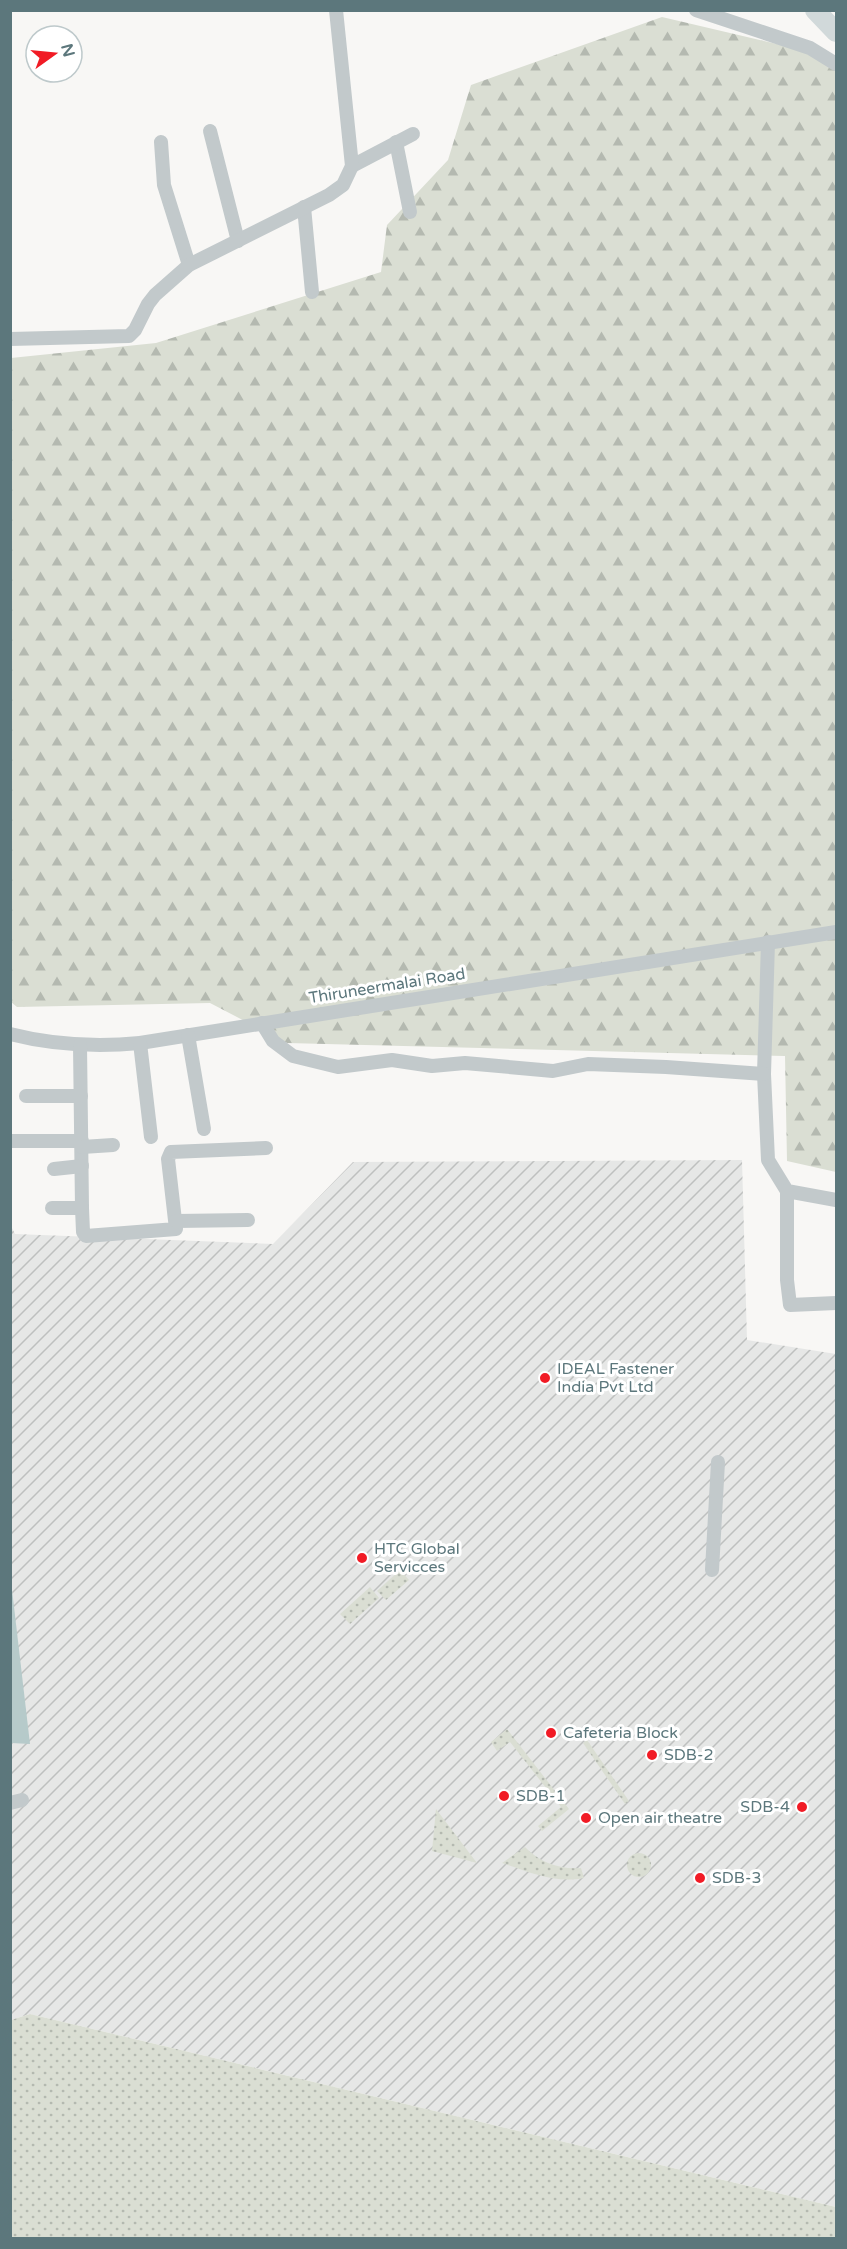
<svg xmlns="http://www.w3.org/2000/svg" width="847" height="2249" viewBox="0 0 847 2249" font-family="'Varela Round',sans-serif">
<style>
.industrial{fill:url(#industrial-furrows)}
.green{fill:url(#green-dots)}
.forest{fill:url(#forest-firs)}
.water{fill:#b6caca}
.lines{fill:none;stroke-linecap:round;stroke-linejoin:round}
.minor{stroke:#c2c9cb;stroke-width:14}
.highway{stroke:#d1d9da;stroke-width:20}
.poi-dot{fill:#f11b25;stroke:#fff;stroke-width:2}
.labels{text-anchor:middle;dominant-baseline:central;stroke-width:6;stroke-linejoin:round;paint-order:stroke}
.street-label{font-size:16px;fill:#5c777c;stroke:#fff}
.poi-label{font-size:16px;fill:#5c777c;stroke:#fff;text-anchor:start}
</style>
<defs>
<pattern id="industrial-furrows" width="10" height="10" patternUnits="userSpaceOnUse" patternTransform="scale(1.5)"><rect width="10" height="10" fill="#e6e7e6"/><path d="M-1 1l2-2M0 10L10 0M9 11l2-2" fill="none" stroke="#bec0bf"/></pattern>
<pattern id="green-dots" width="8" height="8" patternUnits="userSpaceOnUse" patternTransform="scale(1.5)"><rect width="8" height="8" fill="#daded3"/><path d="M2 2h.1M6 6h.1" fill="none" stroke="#b4b9b0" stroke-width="1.8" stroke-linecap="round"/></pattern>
<pattern id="forest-firs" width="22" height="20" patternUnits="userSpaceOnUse" patternTransform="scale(1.5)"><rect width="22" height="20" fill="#daded3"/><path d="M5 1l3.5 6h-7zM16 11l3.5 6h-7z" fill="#b4b9b0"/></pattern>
</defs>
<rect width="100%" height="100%" fill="#f8f7f5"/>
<path class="industrial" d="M742,1160L747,1340L836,1354V2207L30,2014L11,2020L10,1224L15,1234L273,1244L353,1162Z"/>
<g class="green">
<path d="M400,1570L409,1580L386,1600L377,1591Z"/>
<path d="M370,1587L379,1598L350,1624L340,1614Z"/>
<path d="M507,1729L569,1809L542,1831L538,1826L561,1807L510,1742L497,1751L491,1742Z"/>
<path d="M587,1740L629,1801L625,1804L583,1743Z"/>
<path d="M436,1809L477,1863L432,1851Z"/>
<path d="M525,1847C539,1862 560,1870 581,1868L584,1878C555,1884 529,1872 502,1863Z"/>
<circle cx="639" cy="1865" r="12"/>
<path d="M30,2014L836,2207V2238H11V2020Z"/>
</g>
<path class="forest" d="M662,17L836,58V1172L787,1161L785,1056L287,1043L210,1003L17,1007L11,1002V358L156,343L381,272L387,225L448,160L471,85Z"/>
<path class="water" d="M10,1581H11L30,1744L11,1743Z"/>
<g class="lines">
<g class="minor">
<path d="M696,10L810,48L836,64"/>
<path d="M210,131L238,241"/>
<path d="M161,142L164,185L189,265"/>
<path d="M396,142L410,212"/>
<path d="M352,166L413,134"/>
<path d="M304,207L312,292"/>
<path d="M10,339L129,336L135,330L148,304L155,295L189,265L329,195L343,185L352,166L336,10"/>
<path d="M768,942L764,1074L768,1160L787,1191L836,1200"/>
<path d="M262,1023L273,1041L293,1056L338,1067L392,1060L432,1066L465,1063L553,1071L588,1064L666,1067L764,1074"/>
<path d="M10,1034C53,1045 97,1047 140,1043L836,932"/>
<path d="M188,1035L204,1129"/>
<path d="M140,1043L151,1137"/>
<path d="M80,1045L82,1208L83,1232L86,1236L176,1229L168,1159L171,1152L266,1148"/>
<path d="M26,1096H81"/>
<path d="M10,1141H82"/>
<path d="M82,1147L113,1145"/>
<path d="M54,1169L82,1166"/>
<path d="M787,1191V1280L790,1305L836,1303"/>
<path d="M52,1208H82"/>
<path d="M176,1221L248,1220"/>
<path d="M712,1570L718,1462"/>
<path d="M10,1803L22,1800"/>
</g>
<path class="highway" d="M815,10L836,32"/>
</g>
<g class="poi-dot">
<circle cx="545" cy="1378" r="6"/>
<circle cx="362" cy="1558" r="6"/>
<circle cx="551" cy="1733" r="6"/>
<circle cx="652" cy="1755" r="6"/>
<circle cx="504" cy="1796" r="6"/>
<circle cx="802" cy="1807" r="6"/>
<circle cx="586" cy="1818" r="6"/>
<circle cx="700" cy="1878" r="6"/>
</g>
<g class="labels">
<g class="street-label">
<text transform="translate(387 986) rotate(-9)">Thiruneermalai Road</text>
</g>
<g class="poi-label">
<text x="557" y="1369">IDEAL Fastener<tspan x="557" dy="18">India Pvt Ltd</tspan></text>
<text x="374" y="1549">HTC Global<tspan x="374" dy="18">Servicces</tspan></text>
<text x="563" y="1733">Cafeteria Block</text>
<text x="664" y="1755">SDB-2</text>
<text x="516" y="1796">SDB-1</text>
<text x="790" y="1807" text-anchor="end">SDB-4</text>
<text x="598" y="1818">Open air theatre</text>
<text x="712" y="1878">SDB-3</text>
</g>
</g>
<rect width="847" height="2249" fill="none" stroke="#5c777c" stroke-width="24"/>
<g transform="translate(54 54) rotate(75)"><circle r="28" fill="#ffffff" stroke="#bec9cb" stroke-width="1.5"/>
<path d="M0-4.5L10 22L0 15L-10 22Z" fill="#f11b25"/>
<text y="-9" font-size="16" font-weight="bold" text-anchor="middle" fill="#5c777c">N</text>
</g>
</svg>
